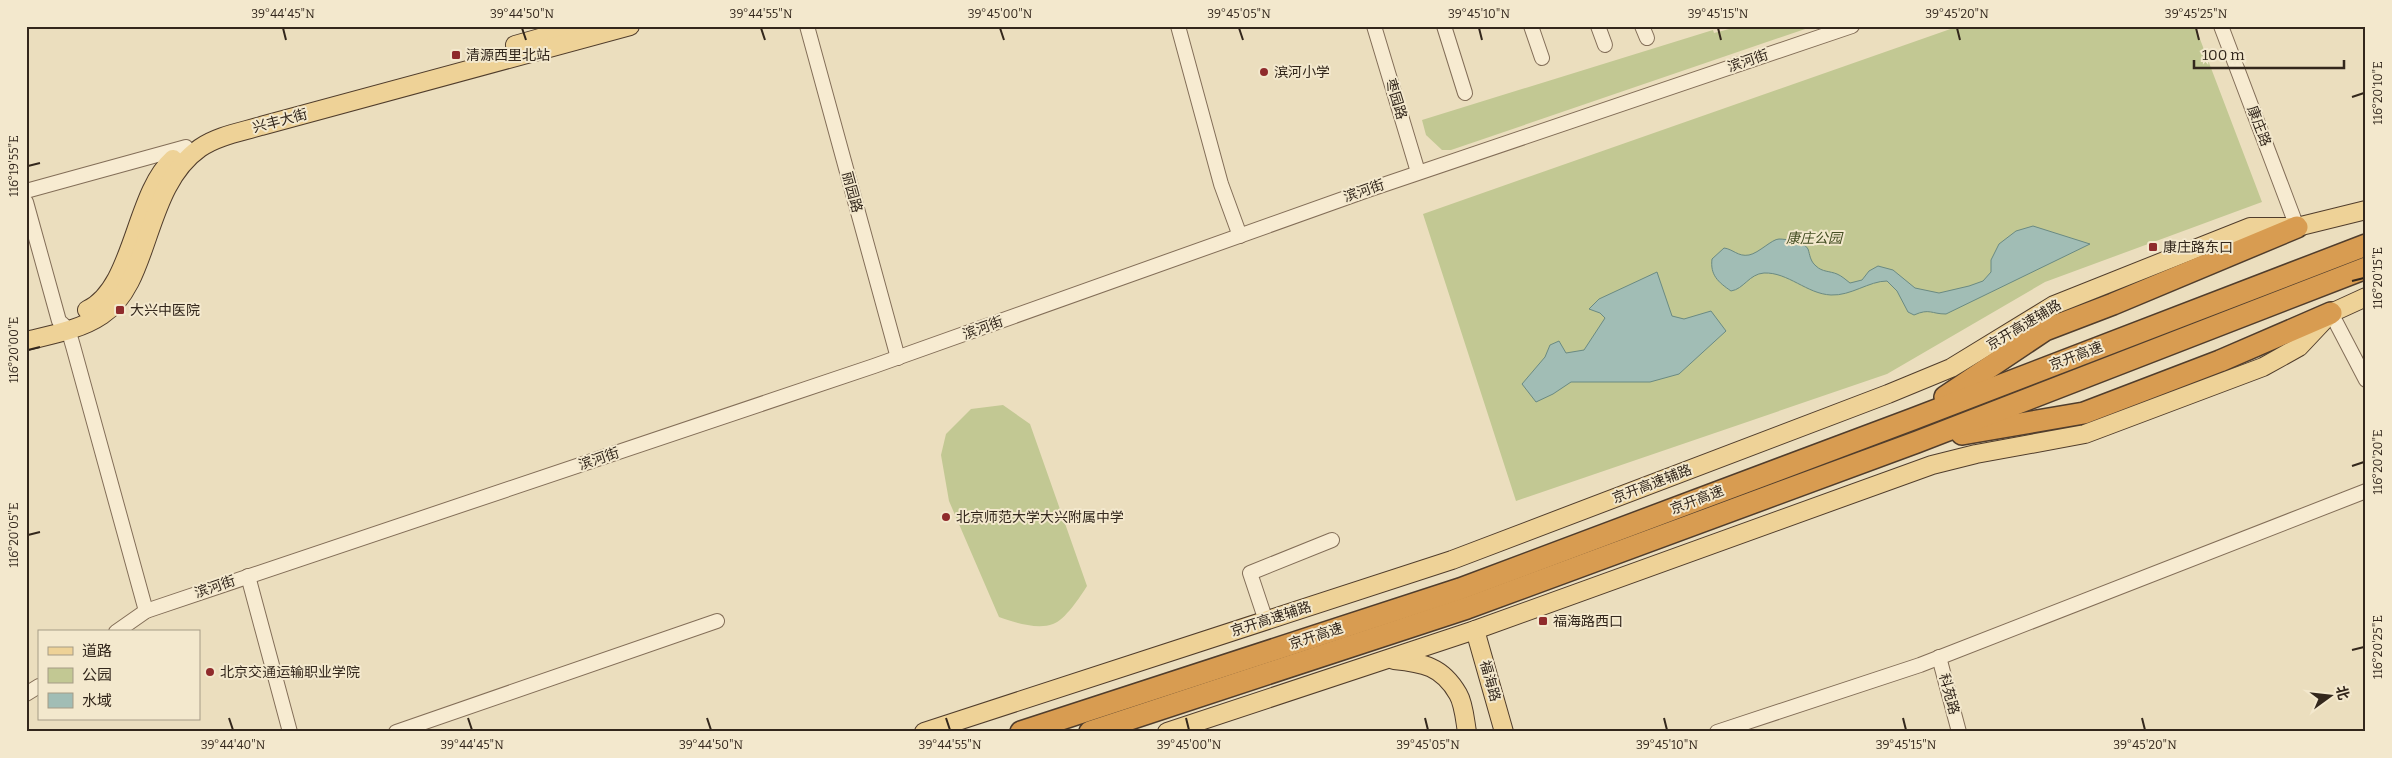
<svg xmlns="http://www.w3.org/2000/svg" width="2392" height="758" viewBox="0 0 2392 758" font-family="Bitter,'Noto Sans SC',serif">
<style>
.green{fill:#c2c893}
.water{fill:#a1bdb5;stroke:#6a8a82}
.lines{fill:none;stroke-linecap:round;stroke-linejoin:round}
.minor-casing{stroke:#836e58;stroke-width:16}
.major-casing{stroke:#503d2c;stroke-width:20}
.highway-casing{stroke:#503d2c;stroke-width:24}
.minor{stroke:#f7ebd1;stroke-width:14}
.major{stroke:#eed297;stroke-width:18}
.highway{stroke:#d89c51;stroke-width:21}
.ticks{fill:none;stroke:#33271c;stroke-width:2}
.poi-dot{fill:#8f2b2c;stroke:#f3e8cd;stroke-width:2}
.labels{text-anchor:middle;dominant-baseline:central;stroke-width:4;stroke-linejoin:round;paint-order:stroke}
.poi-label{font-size:14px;fill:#33271c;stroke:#f3e8cd;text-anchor:start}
.street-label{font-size:14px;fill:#33271c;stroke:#f3e8cd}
.park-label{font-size:14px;font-style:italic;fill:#444e23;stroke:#f3e8cd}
.neatline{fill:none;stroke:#33271c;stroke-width:2}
.ticks-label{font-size:12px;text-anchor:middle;fill:#33271c}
</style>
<rect width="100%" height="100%" fill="#ebdebe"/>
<g class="green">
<path d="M1755,26H1814L1451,150H1442L1426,135L1422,120L1713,30L1714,33L1733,28Z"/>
<path d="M1959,26H2195L2262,202L2045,282L1887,374L1516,501L1423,214Z"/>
<path d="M1003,405L1030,424L1087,586C1080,597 1065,620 1053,624C1037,630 1013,622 999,617L949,501L941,455L946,434L971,409Z"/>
</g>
<g class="water">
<path d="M2033,226L2090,244L1946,314C1931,314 1930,308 1914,315L1908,312L1897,291L1887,281C1869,281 1851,296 1831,295C1807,294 1788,272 1764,273C1749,274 1744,289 1731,291C1718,282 1710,275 1712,259L1724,248C1733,249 1738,257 1749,255C1759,253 1772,239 1779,239C1786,239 1805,242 1808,249C1810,255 1810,261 1816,266C1822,272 1830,271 1837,274C1842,276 1846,280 1850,283L1862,280L1869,271L1878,266L1893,270L1915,288L1939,293L1969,286L1983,281L1991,272V260L1999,244L2016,231Z"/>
<path d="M1657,272L1672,316L1684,319L1711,311L1726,331L1679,374L1650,382H1571L1553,394L1536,402L1522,384L1545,357L1550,345L1559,341L1566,353L1584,350L1605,318L1600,313L1589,309L1599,299Z"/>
</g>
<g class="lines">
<g class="minor-casing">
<g id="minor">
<path d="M807,26L898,358"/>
<path d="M1178,26L1221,184L1240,236"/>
<path d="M1374,26L1418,172"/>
<path d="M1444,26L1465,93"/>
<path d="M1531,26L1542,58"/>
<path d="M1598,26L1605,45"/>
<path d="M1642,26L1647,38"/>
<path d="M2221,26L2297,227"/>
<path d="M26,191L186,147"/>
<path d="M26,202L59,321L68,329L73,346L146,611"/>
<path d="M2331,313L2366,380"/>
<path d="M248,576L290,732"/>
<path d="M1266,621L1250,573L1332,540"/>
<path d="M116,632L146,611L874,366L1368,190L1852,26"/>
<path d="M1939,657L1959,732"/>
<path d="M26,694L39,686"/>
<path d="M396,732L717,621"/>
<path d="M1717,732L1920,665L2366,491"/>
</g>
</g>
<g class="major-casing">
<g id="major">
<path d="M515,45L582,26"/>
<path d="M87,310C134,288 134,194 173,159"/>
<path d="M26,341C50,335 80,330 102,315C152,282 143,188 200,148C217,136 241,132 261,126L630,26"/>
<path d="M1475,630L1504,732"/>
<path d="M1394,660C1423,663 1442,666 1458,694C1464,704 1465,721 1467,732"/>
<path d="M924,732L1452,560L1888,394L1951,368L2054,305L2250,227H2297L2366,210"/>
<path d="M1167,732L1475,630L1932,465L1976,454L2085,434L2263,367L2299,347L2331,313L2366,297"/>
</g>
</g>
<g class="highway-casing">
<g id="highway">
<path d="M1945,397L2045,330L2113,304L2297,227"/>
<path d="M1962,434L2084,413L2220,361L2331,313"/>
<path d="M1021,732L1460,589L1913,419L2366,245"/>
<path d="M1090,732L1467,608L1917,442L2366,268"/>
</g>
</g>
<use href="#minor" class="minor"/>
<use href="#major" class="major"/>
<use href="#highway" class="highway"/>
</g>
<path class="ticks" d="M283,28L286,40M522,28L526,40M761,28L765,40M1000,28L1004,40M1239,28L1243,40M1479,28L1482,40M1718,28L1721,40M1957,28L1960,40M2196,28L2199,40M2352,97L2364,93M28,166L40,163M2352,281L2364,278M28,350L40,347M2352,466L2364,462M28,535L40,532M2352,650L2364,647M229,718L233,730M468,718L472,730M707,718L711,730M946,718L950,730M1186,718L1189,730M1425,718L1428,730M1664,718L1667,730M1903,718L1906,730M2142,718L2145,730"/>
<g class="poi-dot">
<rect x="451" y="50" width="10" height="10" rx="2.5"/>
<circle cx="1264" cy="72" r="5"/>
<rect x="2148" y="242" width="10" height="10" rx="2.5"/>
<rect x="115" y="305" width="10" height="10" rx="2.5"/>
<circle cx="946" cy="517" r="5"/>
<rect x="1538" y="616" width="10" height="10" rx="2.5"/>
<circle cx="210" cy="672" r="5"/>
</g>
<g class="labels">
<g class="poi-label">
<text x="466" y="55">清源西里北站</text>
<text x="1274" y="72">滨河小学</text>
<text x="2163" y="247">康庄路东口</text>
<text x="130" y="310">大兴中医院</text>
<text x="956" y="517">北京师范大学大兴附属中学</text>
<text x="1553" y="621">福海路西口</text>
<text x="220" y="672">北京交通运输职业学院</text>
</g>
<g class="street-label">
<text transform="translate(1748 61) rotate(-19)">滨河街</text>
<text transform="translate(1396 99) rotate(73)">枣园路</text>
<text transform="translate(280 121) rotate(-15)">兴丰大街</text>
<text transform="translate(2259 126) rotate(69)">康庄路</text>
<text transform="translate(1364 191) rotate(-19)">滨河街</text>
<text transform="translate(852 192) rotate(75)">丽园路</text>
<text transform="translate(2024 325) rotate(-31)">京开高速辅路</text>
<text transform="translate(983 328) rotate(-20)">滨河街</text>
<text transform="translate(2076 356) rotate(-21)">京开高速</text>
<text transform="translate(599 459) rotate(-19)">滨河街</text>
<text transform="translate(1652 484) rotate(-21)">京开高速辅路</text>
<text transform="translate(1697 500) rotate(-21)">京开高速</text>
<text transform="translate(215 587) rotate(-19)">滨河街</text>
<text transform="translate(1271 619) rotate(-18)">京开高速辅路</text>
<text transform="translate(1316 636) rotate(-18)">京开高速</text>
<text transform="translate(1490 681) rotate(74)">福海路</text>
<text transform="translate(1949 694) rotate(75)">科苑路</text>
</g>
<g class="park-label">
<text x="1814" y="238">康庄公园</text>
</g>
</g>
<rect width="2392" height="758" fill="none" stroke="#f3e8cd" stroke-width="55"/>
<rect x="38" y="630" width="162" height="90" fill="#f3e8cd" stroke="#a69b86"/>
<rect x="48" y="647" width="25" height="8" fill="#eed297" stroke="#a69b86"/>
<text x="82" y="656" font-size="15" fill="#33271c">道路</text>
<rect x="48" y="668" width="25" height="15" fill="#c2c893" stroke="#a69b86"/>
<text x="82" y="680" font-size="15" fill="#33271c">公园</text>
<rect x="48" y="693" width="25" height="15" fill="#a1bdb5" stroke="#a69b86"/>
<text x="82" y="706" font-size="15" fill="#33271c">水域</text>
<g transform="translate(2330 696) rotate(75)" stroke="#f3e8cd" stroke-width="4" paint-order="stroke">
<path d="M0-4L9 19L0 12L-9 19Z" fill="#33271c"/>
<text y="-8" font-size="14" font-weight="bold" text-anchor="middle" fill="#33271c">北</text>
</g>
<path d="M2194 60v8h150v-8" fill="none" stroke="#33271c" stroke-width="2.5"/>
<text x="2202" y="60" font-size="15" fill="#33271c" stroke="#f3e8cd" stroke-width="4" paint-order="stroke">100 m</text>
<rect x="28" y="28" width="2336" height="702" class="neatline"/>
<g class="ticks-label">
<text x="283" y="18">39°44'45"N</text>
<text x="522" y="18">39°44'50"N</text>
<text x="761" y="18">39°44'55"N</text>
<text x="1000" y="18">39°45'00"N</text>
<text x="1239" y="18">39°45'05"N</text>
<text x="1479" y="18">39°45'10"N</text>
<text x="1718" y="18">39°45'15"N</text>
<text x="1957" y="18">39°45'20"N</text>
<text x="2196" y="18">39°45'25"N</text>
<text transform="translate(2378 93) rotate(-90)" y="4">116°20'10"E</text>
<text transform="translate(14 166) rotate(-90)" y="4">116°19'55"E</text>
<text transform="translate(2378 278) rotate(-90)" y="4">116°20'15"E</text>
<text transform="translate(14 350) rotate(-90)" y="4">116°20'00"E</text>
<text transform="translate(2378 462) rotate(-90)" y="4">116°20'20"E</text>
<text transform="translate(14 535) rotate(-90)" y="4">116°20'05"E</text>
<text transform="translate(2378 647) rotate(-90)" y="4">116°20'25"E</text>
<text x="233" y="749">39°44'40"N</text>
<text x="472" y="749">39°44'45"N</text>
<text x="711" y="749">39°44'50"N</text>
<text x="950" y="749">39°44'55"N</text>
<text x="1189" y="749">39°45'00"N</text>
<text x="1428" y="749">39°45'05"N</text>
<text x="1667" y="749">39°45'10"N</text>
<text x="1906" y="749">39°45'15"N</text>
<text x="2145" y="749">39°45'20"N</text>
</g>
</svg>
